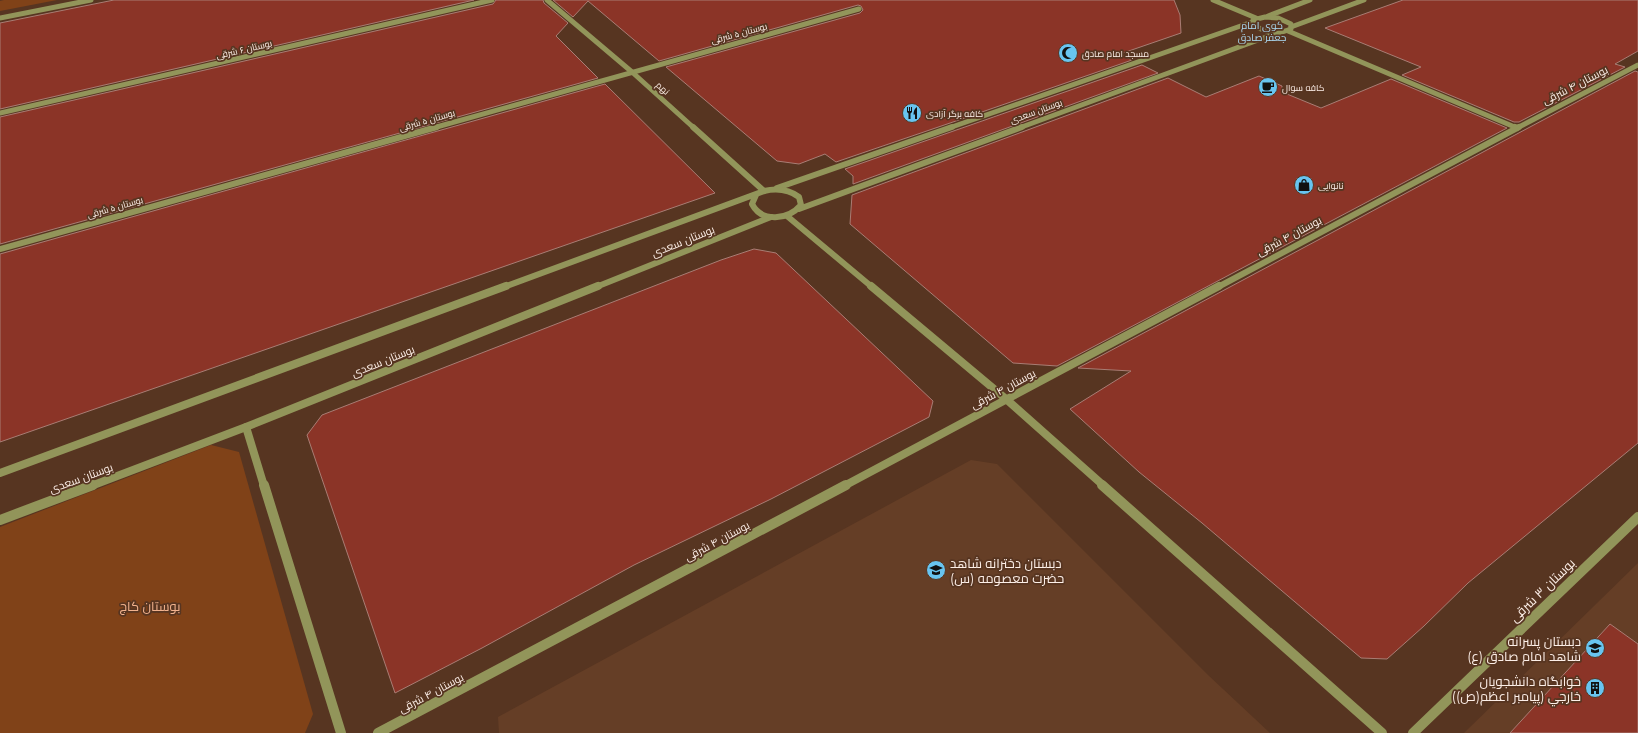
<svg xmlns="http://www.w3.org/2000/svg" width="1638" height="733" viewBox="0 0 1638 733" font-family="Montserrat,Cairo,sans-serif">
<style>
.built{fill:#653e26}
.green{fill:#804218}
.building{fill:#8b3427;stroke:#a97d74}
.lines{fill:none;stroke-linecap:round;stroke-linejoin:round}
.minor-far3{stroke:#92955a;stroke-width:5}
.minor-far2{stroke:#92955a;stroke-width:6}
.minor-far1{stroke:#92955a;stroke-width:8}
.minor{stroke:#92955a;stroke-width:10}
.labels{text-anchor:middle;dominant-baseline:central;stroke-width:3.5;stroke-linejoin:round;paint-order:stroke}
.far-street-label{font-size:9px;fill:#fdefe8;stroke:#573521}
.far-poi-label{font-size:9px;fill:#fdefe8;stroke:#573521;text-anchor:start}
.far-neighbourhood-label{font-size:10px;fill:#aeddf6;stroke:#573521}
.street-label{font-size:11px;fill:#fdefe8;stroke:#573521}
.near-poi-label{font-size:13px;fill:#fdefe8;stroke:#573521;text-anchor:end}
.near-street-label{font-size:13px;fill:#fdefe8;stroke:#573521}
.near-park-label{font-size:13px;fill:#f2b28d;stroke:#573521}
</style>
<rect width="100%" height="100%" fill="#573521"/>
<g class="built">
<path d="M971,460L997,464L1208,675L1270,733H499L498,717Z"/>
<path d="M1638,563V733H1464Z"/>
</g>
<g class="green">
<path d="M4,0H57L0,11V1Z"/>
<path d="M211,445L239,452L313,714L305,733H0V527Z"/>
</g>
<g class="building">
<path d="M114,0H474L0,109V23Z"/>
<path d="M496,0H543L544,3L568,23L556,36L598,78L0,244V117L493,4Z"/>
<path d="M553,0H1174L1180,15L1181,33L1120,54L1132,60L953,122L836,162L825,154L799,164L777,161L666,67L860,13L863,10L861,6L858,5L659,61L588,1L573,17Z"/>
<path d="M1403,0H1638V51L1615,64L1625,67L1519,122H1514L1402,75L1421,67L1325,28Z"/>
<path d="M1142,65L1158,73L853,184V176L845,169Z"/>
<path d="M1635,71L1638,72V443L1468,583L1424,626L1387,659L1361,658L1202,523L1139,472L1070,409L1131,371L1078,368Z"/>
<path d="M1259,76L1282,86V92L1321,108L1391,79L1507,128L1057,366L1013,363L850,224L852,195L1168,78L1206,97Z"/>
<path d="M605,84L715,193L0,442V254Z"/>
<path d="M754,249L776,253L933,401L929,417L771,499L634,565L482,648L395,693L307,435L322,415L721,260Z"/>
<path d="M1610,624L1638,644V733H1510Z"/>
</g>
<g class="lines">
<g class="minor-far3">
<path d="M547,0L632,72L694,128"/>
<path d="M1213,0L1256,18"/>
<path d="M1268,16L1310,0"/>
<path d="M1265,17L1278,18L1291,24V29C1278,35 1265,32 1253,25V20Z"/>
<path d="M0,18L91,0"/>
<path d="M1291,27L1364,0"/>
<path d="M1288,31L1517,128"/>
<path d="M0,113L492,0"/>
<path d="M433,128L859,9"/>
<path d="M949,128L1252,22"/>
<path d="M1019,128L1280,32"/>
<path d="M1517,128L1638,65"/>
</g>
<g class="minor-far2">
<path d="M693,127L764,191"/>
<path d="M1515,127L1517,128"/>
<path d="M777,188L952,127"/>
<path d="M799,209L1022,127"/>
<path d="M787,216L872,287"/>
<path d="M0,249L437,127"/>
<path d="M504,287L764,191C777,188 788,189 799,197L801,205C788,220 762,223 752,204L756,195"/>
<path d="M596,287L771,217"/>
<path d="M1218,287L1519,127"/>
</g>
<g class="minor-far1">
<path d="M871,286L1006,399L1104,486"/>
<path d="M246,427L264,486"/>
<path d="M0,473L506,286"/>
<path d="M91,486L246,427L598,286"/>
<path d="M844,486L1219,286"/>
</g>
<g class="minor">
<path d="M264,485L341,733"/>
<path d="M1102,485L1382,733"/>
<path d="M0,520L93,485"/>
<path d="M378,733L846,485"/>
<path d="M1413,733L1638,517"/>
</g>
</g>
<defs>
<g id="mosque-disc" transform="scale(1)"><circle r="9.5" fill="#68c4f0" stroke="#573521"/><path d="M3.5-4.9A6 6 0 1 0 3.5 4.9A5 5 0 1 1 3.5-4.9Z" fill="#111"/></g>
<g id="cafe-disc" transform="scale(1)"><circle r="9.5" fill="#68c4f0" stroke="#573521"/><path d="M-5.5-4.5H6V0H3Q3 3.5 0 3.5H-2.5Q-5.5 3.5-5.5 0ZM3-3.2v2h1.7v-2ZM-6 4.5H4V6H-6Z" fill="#111"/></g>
<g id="restaurant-disc" transform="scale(1)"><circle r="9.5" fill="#68c4f0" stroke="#573521"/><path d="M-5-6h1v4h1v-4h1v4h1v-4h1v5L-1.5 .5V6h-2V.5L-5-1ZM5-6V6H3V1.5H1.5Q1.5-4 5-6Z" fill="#111"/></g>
<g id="shop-disc" transform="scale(1)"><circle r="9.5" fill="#68c4f0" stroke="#573521"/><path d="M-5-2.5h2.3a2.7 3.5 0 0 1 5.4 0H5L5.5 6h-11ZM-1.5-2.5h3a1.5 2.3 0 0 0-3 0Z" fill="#111"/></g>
<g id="school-disc" transform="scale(1)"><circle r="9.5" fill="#68c4f0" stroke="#573521"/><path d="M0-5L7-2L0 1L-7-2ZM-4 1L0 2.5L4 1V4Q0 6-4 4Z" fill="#111"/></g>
<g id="building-disc" transform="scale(1)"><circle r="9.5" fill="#68c4f0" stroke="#573521"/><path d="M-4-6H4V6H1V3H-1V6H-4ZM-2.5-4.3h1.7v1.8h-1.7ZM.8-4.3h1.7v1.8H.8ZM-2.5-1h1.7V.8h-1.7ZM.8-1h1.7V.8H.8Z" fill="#111"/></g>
</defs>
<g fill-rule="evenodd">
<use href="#mosque-disc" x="1068" y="53"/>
<use href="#cafe-disc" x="1268" y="87"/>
<use href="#restaurant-disc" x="912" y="113"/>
<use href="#shop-disc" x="1304" y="185"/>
<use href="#school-disc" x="936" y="570"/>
<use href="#school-disc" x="1595" y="648"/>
<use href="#building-disc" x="1595" y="688"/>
</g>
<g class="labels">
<g class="far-street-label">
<text transform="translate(739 33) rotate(-15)">بوستان ۵ شرقی</text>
<text transform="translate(244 49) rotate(-13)">بوستان ۶ شرقی</text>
<text transform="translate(663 88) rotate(42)">نهم</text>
<text transform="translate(1036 111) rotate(-20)">بوستان سعدی</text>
<text transform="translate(427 120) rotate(-16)">بوستان ۵ شرقی</text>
<text transform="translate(115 207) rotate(-16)">بوستان ۵ شرقی</text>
</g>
<g class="far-poi-label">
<text x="1082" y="53">مسجد امام صادق</text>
<text x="1282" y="87">کافه سوال</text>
<text x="926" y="113">کافه برگر آزادی</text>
<text x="1318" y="185">نانوایی</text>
</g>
<g class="far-neighbourhood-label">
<text x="1262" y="25">کوی امام<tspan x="1262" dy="12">جعفر صادق</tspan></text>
</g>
<g class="street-label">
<text transform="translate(1575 85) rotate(-27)">بوستان ۴ شرقی</text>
<text transform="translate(1289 236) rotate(-28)">بوستان ۴ شرقی</text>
<text transform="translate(683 241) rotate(-22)">بوستان سعدی</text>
<text transform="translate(383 361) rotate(-22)">بوستان سعدی</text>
<text transform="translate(1003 389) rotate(-28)">بوستان ۴ شرقی</text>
<text transform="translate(81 478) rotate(-20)">بوستان سعدی</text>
<text transform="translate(717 541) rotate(-28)">بوستان ۴ شرقی</text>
<text transform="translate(431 693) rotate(-28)">بوستان ۴ شرقی</text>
</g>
<g class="near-poi-label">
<text x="950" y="563" text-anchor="start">دبستان دخترانه شاهد<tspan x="950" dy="15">حضرت معصومه (س)</tspan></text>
<text x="1581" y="641">دبستان پسرانه<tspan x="1581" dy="15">شاهد امام صادق (ع)</tspan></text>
<text x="1581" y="681">خوابگاه دانشجويان<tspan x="1581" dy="15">خارجي (پيامبر اعظم(ص))</tspan></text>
</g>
<g class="near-street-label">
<text transform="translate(1542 590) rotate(-44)">بوستان ۳ شرقی</text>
</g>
<g class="near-park-label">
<text x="150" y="606">بوستان کاج</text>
</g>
</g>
</svg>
